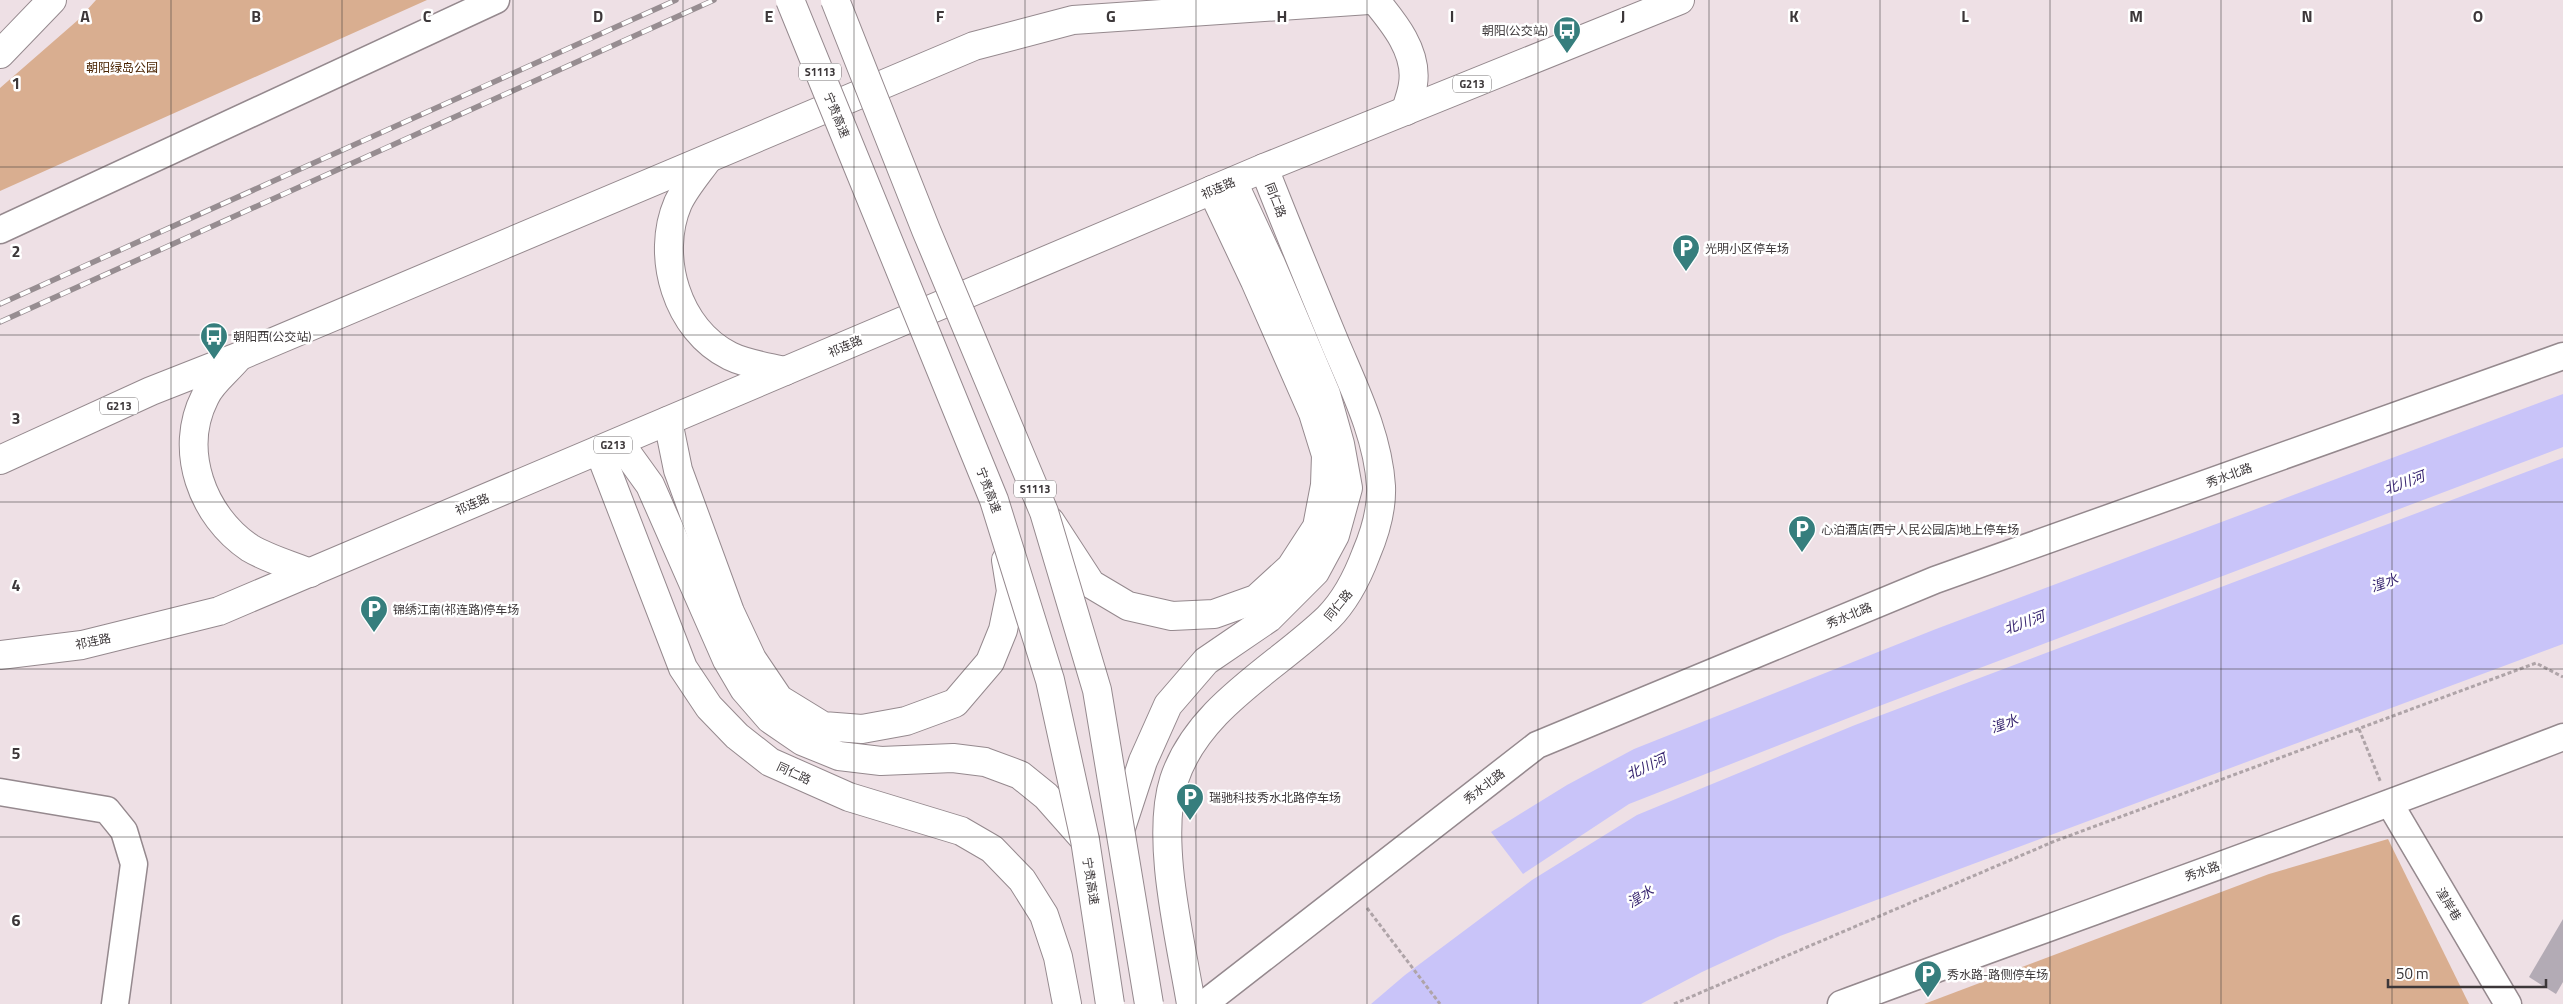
<svg xmlns="http://www.w3.org/2000/svg" width="2563" height="1004" viewBox="0 0 2563 1004" font-family="'Titillium Web','Noto Sans SC',sans-serif">
<style>
.green{fill:#d9ae90}
.water{fill:#c9c4f9}
.building{fill:#b3abb5}
.lines{fill:none;stroke-linecap:round;stroke-linejoin:round}
.minor-casing{stroke:#95898e;stroke-width:29}
.major-casing{stroke:#95898e;stroke-width:30}
.highway-casing{stroke:#95898e;stroke-width:30}
.path{stroke:#afa4a8;stroke-width:3;stroke-dasharray:4 2.5;stroke-linecap:butt}
.minor{stroke:#fff;stroke-width:26}
.major{stroke:#fff;stroke-width:28}
.highway{stroke:#fff;stroke-width:28}
.rail-casing{stroke:#978d91;stroke-width:5.5}
.rail{stroke:#fff;stroke-width:4;stroke-dasharray:11;stroke-linecap:butt}
.highway-bridge-casing{stroke:#95898e;stroke-width:30;stroke-linecap:butt}
.highway-bridge{stroke:#fff;stroke-width:28}
.grid{fill:none;stroke:#3c3739;stroke-width:1;stroke-opacity:0.55}
.labels{text-anchor:middle;dominant-baseline:central;stroke-width:5;stroke-linejoin:round;paint-order:stroke}
.shield{fill:#fff;stroke:#767374;stroke-width:1}
.shield-label{font-size:11px;font-weight:bold;fill:#3c3739}
.poi-label{font-size:12px;fill:#3c3739;stroke:#fff;text-anchor:start}
.park-label{font-size:12px;fill:#4a2402;stroke:#fff}
.street-label{font-size:12px;fill:#3c3739;stroke:#fff}
.water-label{font-size:14px;font-style:italic;fill:#382670;stroke:#fff}
.grid-label{font-size:16px;text-anchor:middle;font-weight:bold;fill:#3c3739;stroke:#fff;stroke-width:5;stroke-linejoin:round;paint-order:stroke}
</style>
<rect width="100%" height="100%" fill="#eee0e5"/>
<g class="green">
<path d="M96,0H427L0,191V88L78,20Z"/>
<path d="M2388,839L2469,1004H1924L2269,874Z"/>
</g>
<g class="water">
<path d="M2563,394V447L1874,708L1629,804L1523,874L1491,832L1567,785L1634,749L1936,629Z"/>
<path d="M2563,458V644L1780,936L1702,972L1641,1004H1371L1405,975L1532,880L1637,815L1855,725Z"/>
</g>
<path class="building" d="M2563,919V982L2556,994L2529,977Z"/>
<g class="lines">
<g class="minor-casing">
<g id="minor">
<path d="M0,230L496,0"/>
<path d="M0,792L107,810L124,831L134,864L115,1004"/>
<path d="M2390,804L2508,1004"/>
<path d="M1204,1004L1537,745L1935,580L2563,356"/>
<path d="M1841,1004C2081,915 2324,830 2563,737"/>
</g>
</g>
<g class="major-casing">
<g id="major">
<path d="M599,450L683,668L709,707L737,736L770,762L849,797L961,831L992,849L1022,880L1044,915L1058,957L1067,1004"/>
<path d="M1191,1004C1181,942 1155,840 1174,780C1198,707 1275,669 1328,618C1346,600 1357,578 1366,554C1375,533 1382,509 1381,486C1378,436 1354,388 1335,343C1311,285 1287,227 1264,168"/>
</g>
</g>
<g class="highway-casing">
<g id="highway">
<path d="M1375,0C1394,23 1418,52 1413,84C1412,93 1408,102 1406,111"/>
<path d="M0,54L52,0"/>
<path d="M708,159C698,173 685,188 678,203C655,256 677,330 730,356C746,364 768,367 785,371"/>
<path d="M237,359C227,371 211,383 205,397C178,450 202,516 250,548C268,559 291,565 310,573"/>
<path d="M668,421L678,470L730,612L752,659L779,699L823,726L862,729L906,721L955,703L990,662L1003,630L1011,591L1006,560"/>
<path d="M619,442L650,485L727,660L744,689L770,719L802,741L839,756L881,761L953,758L985,762L1020,775L1046,796L1085,840"/>
<path d="M0,460L151,391L240,356L974,46L1073,20L1369,0"/>
<path d="M1050,521L1091,584L1128,606L1172,616L1214,614L1256,599L1291,567L1317,527L1325,485L1326,455L1313,413L1255,281L1212,190"/>
<path d="M0,655L82,645L219,611L1264,168L1680,0"/>
<path d="M1121,828L1143,761L1168,705L1206,661L1269,618L1315,572L1335,535L1348,488L1340,444L1326,394L1271,264L1233,182"/>
</g>
</g>
<g class="path">
<path d="M2359,729L2381,783"/>
<path d="M1367,908L1440,1004"/>
<path d="M1674,1004L2055,841L2536,663L2563,677"/>
</g>
<use href="#minor" class="minor"/>
<use href="#major" class="major"/>
<use href="#highway" class="highway"/>
<g class="rail-casing">
<g id="rail">
<path d="M0,304L676,0"/>
<path d="M0,322L714,0"/>
</g>
</g>
<use href="#rail" class="rail"/>
<g class="highway-bridge-casing">
<g id="highway-bridge">
<path d="M790,0L994,500L1050,680L1085,840L1110,1004"/>
<path d="M835,0L926,230L1044,512L1097,690L1149,1004"/>
</g>
</g>
<use href="#highway-bridge" class="highway-bridge"/>
</g>
<path class="grid" d="M171,0V1004M342,0V1004M513,0V1004M683,0V1004M854,0V1004M1025,0V1004M1196,0V1004M1367,0V1004M1538,0V1004M1709,0V1004M1880,0V1004M2050,0V1004M2221,0V1004M2392,0V1004M0,167H2563M0,335H2563M0,502H2563M0,669H2563M0,837H2563"/>
<defs>
<g id="bus-pin" transform="scale(1.4375)"><path d="M0 17L-7.5 6A9.5 9.5 0 1 1 7.5 6Z" fill="#367e7d" stroke="#fff"/><path d="M-5-6H5V4H4V6H2V4H-2V6H-4V4H-5ZM-3.5-4V0h7V-4ZM-3.5 1.2v1.5H-2V1.2ZM2 1.2v1.5H3.5V1.2Z" fill="#fff"/></g>
<g id="parking-pin" transform="scale(1.4375)"><path d="M0 17L-7.5 6A9.5 9.5 0 1 1 7.5 6Z" fill="#367e7d" stroke="#fff"/><path d="M-3.5-5.5H1a3.5 3.5 0 0 1 0 7H-1V5.5H-3.5ZM-1-3.4V-.6H.8a1.4 1.4 0 0 0 0-2.8Z" fill="#fff"/></g>
</defs>
<g fill-rule="evenodd">
<use href="#bus-pin" x="1567" y="30"/>
<use href="#parking-pin" x="1686" y="248"/>
<use href="#bus-pin" x="214" y="336"/>
<use href="#parking-pin" x="1802" y="529"/>
<use href="#parking-pin" x="374" y="609"/>
<use href="#parking-pin" x="1190" y="797"/>
<use href="#parking-pin" x="1928" y="974"/>
</g>
<g class="labels">
<g class="shield">
<rect x="799" y="63.5" width="42" height="17" rx="4"/>
<rect x="1453" y="75.5" width="38" height="17" rx="4"/>
<rect x="100" y="397.5" width="38" height="17" rx="4"/>
<rect x="594" y="436.5" width="38" height="17" rx="4"/>
<rect x="1014" y="480.5" width="42" height="17" rx="4"/>
</g>
<g class="shield-label">
<text x="820" y="72">S1113</text>
<text x="1472" y="84">G213</text>
<text x="119" y="406">G213</text>
<text x="613" y="445">G213</text>
<text x="1035" y="489">S1113</text>
</g>
<g class="poi-label">
<text x="1548" y="30" text-anchor="end">朝阳(公交站)</text>
<text x="1705" y="248">光明小区停车场</text>
<text x="233" y="336">朝阳西(公交站)</text>
<text x="1821" y="529">心泊酒店(西宁人民公园店)地上停车场</text>
<text x="393" y="609">锦绣江南(祁连路)停车场</text>
<text x="1209" y="797">瑞驰科技秀水北路停车场</text>
<text x="1947" y="974">秀水路-路侧停车场</text>
</g>
<g class="park-label">
<text x="122" y="67">朝阳绿岛公园</text>
</g>
<g class="street-label">
<text transform="translate(837 115) rotate(68)">宁贵高速</text>
<text transform="translate(1218 188) rotate(-23)">祁连路</text>
<text transform="translate(1276 200) rotate(69)">同仁路</text>
<text transform="translate(845 346) rotate(-23)">祁连路</text>
<text transform="translate(2229 475) rotate(-20)">秀水北路</text>
<text transform="translate(989 490) rotate(69)">宁贵高速</text>
<text transform="translate(472 504) rotate(-23)">祁连路</text>
<text transform="translate(1338 605) rotate(-50)">同仁路</text>
<text transform="translate(1849 615) rotate(-22)">秀水北路</text>
<text transform="translate(93 641) rotate(-12)">祁连路</text>
<text transform="translate(794 773) rotate(25)">同仁路</text>
<text transform="translate(1484 786) rotate(-38)">秀水北路</text>
<text transform="translate(2202 871) rotate(-19)">秀水路</text>
<text transform="translate(1091 881) rotate(81)">宁贵高速</text>
<text transform="translate(2449 904) rotate(59)">湟岸巷</text>
</g>
<g class="water-label">
<text transform="translate(2404 482) rotate(-20)">北川河</text>
<text transform="translate(2384 582) rotate(-20)">湟水</text>
<text transform="translate(2024 622) rotate(-20)">北川河</text>
<text transform="translate(2004 723) rotate(-20)">湟水</text>
<text transform="translate(1646 766) rotate(-25)">北川河</text>
<text transform="translate(1640 896) rotate(-32)">湟水</text>
</g>
</g>
<g class="grid-label">
<text x="85" y="22">A</text>
<text x="256" y="22">B</text>
<text x="427" y="22">C</text>
<text x="598" y="22">D</text>
<text x="769" y="22">E</text>
<text x="940" y="22">F</text>
<text x="1111" y="22">G</text>
<text x="1282" y="22">H</text>
<text x="1452" y="22">I</text>
<text x="1623" y="22">J</text>
<text x="1794" y="22">K</text>
<text x="1965" y="22">L</text>
<text x="2136" y="22">M</text>
<text x="2307" y="22">N</text>
<text x="2478" y="22">O</text>
<text x="16" y="89">1</text>
<text x="16" y="257">2</text>
<text x="16" y="424">3</text>
<text x="16" y="591">4</text>
<text x="16" y="759">5</text>
<text x="16" y="926">6</text>
</g>
<path d="M2388 979v8h158v-8" fill="none" stroke="#3c3739" stroke-width="2.5"/>
<text x="2396" y="979" font-size="15" fill="#3c3739" stroke="#ffffff" stroke-width="4" paint-order="stroke">50 m</text>
</svg>
